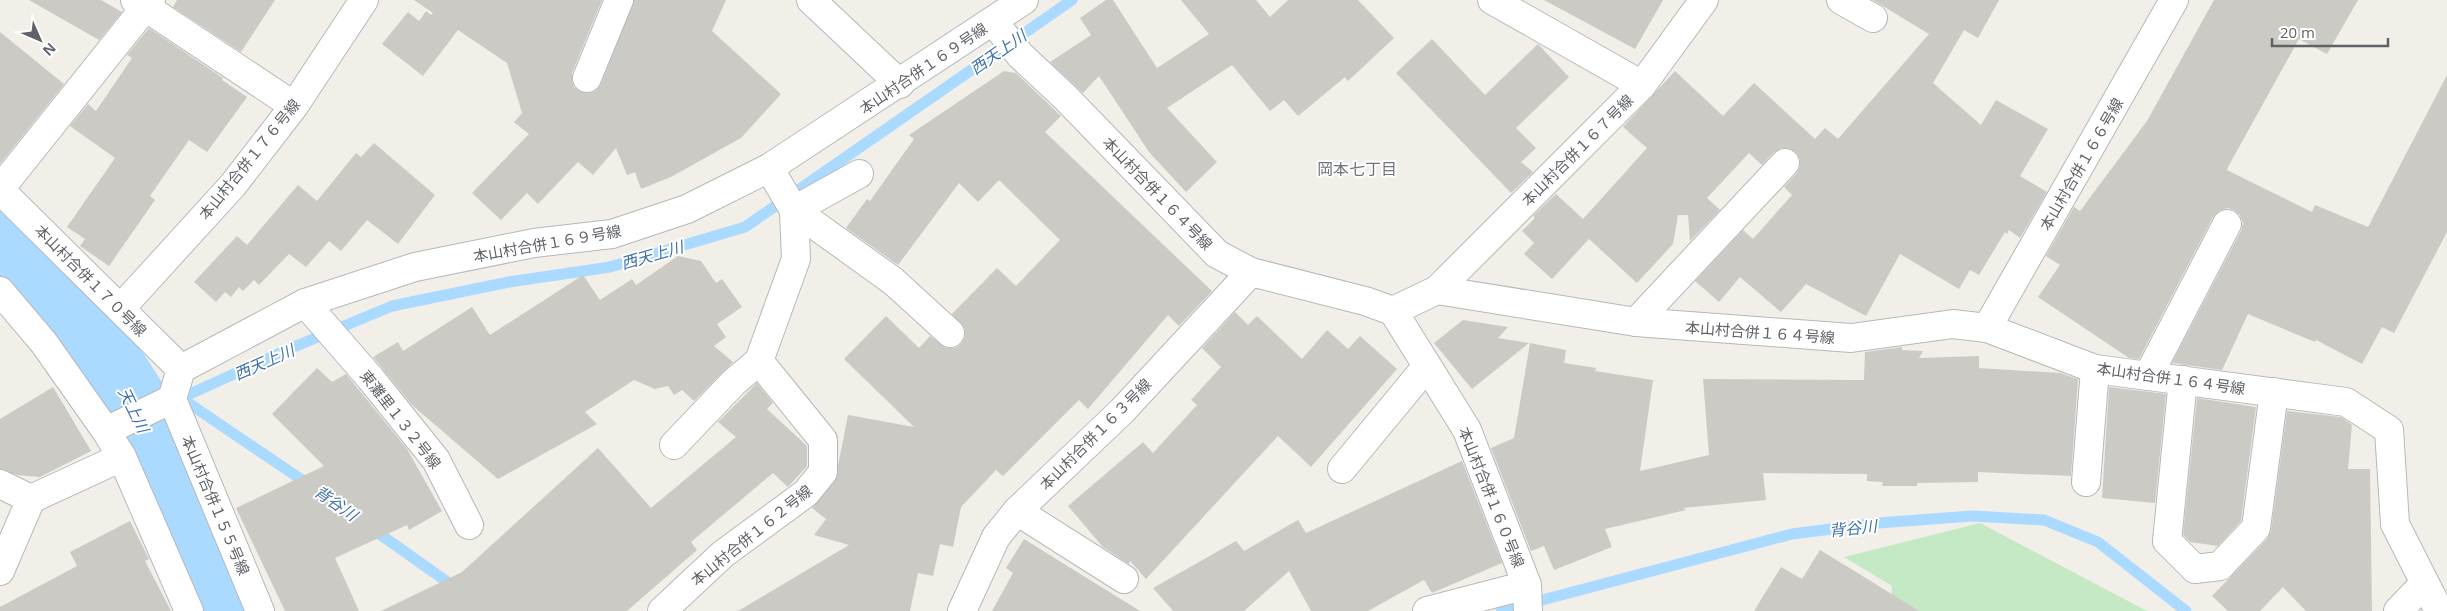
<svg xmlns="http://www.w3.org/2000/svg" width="2447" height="611" viewBox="0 0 2447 611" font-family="'Open Sans','Noto Sans JP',sans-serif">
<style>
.green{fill:#c5e8c5}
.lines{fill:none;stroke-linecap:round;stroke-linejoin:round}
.stream{stroke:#aadaff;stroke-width:11}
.river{stroke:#aadaff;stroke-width:70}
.building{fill:#cccac5}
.minor-casing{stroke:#b5b8bc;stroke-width:30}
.minor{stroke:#fff;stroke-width:28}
.labels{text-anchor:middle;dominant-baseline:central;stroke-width:4;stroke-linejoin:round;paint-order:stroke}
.street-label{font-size:15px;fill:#5f6368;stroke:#fff}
.water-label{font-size:16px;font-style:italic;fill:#4174aa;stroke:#fff}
.neighbourhood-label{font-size:16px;fill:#70757a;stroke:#fff}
</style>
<rect width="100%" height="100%" fill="#f1efe8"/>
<path class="green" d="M1980,523L2147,611H1890L1892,586L1844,557Z"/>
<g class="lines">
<g class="stream">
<path d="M115,374L145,385"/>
<path d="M181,398L289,349L392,306L509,282L610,267L745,227L1072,0"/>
<path d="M181,398L311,486"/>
<path d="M371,528L456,588"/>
<path d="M1501,611L1792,534L1878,523L1972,516L2044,520L2098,542L2186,611"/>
</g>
<path class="river" d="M0,239L23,261L115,374L133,402L218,611"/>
</g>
<g class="building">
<path d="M29,0H101L122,12L99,40Z"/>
<path d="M177,0H275L241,52L173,7Z"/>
<path d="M414,0H602L572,73V80L574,87L581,92L589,93L596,91L601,84L634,0H726L712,31L781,94L741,138L671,177L641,189L635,172L627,175L616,148L593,175L578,162L538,204L527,193L501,220L472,193L529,134L514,122L522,113L507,63L458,30L423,76L382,44L408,12L419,21L426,11L431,15L433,13Z"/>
<path d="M1106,0H1113L1157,68L1209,34L1181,0H1256L1270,17L1288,0H1358L1394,38L1348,81L1345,77L1298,116L1284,100L1270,111L1232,65L1167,108L1217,162L1186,192L1149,152L1099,76L1083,93L1050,62L1091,35L1080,18Z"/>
<path d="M1544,0H1663L1635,49Z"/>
<path d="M1873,0H1999L1978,38L1964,30L1933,83L1981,125L1996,100L2048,129L2020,176L2047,192L2020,238L2009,230L2007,234L2005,232L1979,275L1970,270L1959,289L1900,254L1866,316L1806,284L1781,312L1740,277L1719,302L1695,281L1743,230L1753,239L1792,195L1784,187L1797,173L1800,166V159L1796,152L1788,148H1781L1774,152L1762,165L1749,153L1707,198L1720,210L1690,241L1688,215H1678L1673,244L1637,283L1589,239L1552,279L1524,254L1534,243L1522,231L1535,218L1533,216L1556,194L1583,219L1647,148L1623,127L1675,71L1723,116L1754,83L1815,139L1825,128L1838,139L1929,34Z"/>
<path d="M2214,0H2358L2327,54L2299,39L2228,167L2227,170L2312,212L2315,205L2368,227L2447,75V232L2394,333L2382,327L2362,364L2316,340L2315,342L2248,314L2222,370L2172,363L2241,231L2243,223L2240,215L2234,210L2227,208L2219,211L2213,217L2139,359L2129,358L2038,297L2060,265L2046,256L2074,207L2080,211L2147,121Z"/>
<path d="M149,28L223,78L222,80L247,97L207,152L189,140L150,196L155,200L109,266L80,246L85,239L67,227L115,158L70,126L88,104L96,111L132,58L127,55Z"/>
<path d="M0,32L64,84L0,164Z"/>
<path d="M1432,39L1485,95L1538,44L1569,77L1516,128L1536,148L1521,162L1533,172L1511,193L1396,73Z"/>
<path d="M1004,71L1016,73L1061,116L1045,132L1212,291L1179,326L1168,315L1088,409L1079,400L1003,476L996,470L961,507L953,547L940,544L933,576L918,573L910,611H738L849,545L814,535L826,519L812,508L835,481L848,415L914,427L844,359L886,316L919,348L930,336L946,348H955L961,344L965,337V329L952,314L997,268L1016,286L1060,240L999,180L978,202L959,183L898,265L846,228L867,199L870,201L914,139L909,135Z"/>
<path d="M374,143L435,195L398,244L367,220L341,251L329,241L306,267L289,254L259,285L254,280L243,291L239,287L231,297L225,292L216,302L194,282L237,236L247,245L298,185L317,201L356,153L361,157Z"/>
<path d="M678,256L701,261L716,283L722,279L742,307L717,324L726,337L714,346L733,362L694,401L682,390L674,395L668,386L655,389L634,380L585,412L597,424L498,479L412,405L373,357L398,342L403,351L472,307L490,335L583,275L600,300L632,279L636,285Z"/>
<path d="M1235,312L1248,325L1257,316L1302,359L1327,330L1348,349L1360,336L1397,369L1311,467L1278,436L1146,579L1130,561L1129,564L1103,547L1068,506L1143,442L1153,453L1197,405L1191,400L1221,367L1202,348Z"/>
<path d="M1463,320L1508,327L1498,338L1529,343L1472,389L1434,343Z"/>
<path d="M1530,343L1566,350L1564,363L1596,368L1595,371L1653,380L1640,471L1709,455L1703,379L1864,380L1865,352L1902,347V350L1923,351L1919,358L1979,356V368L2060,373L2078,379L2071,476L1978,472V482L1917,483V486H1882L1883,482L1867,481V474L1763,473L1766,500L1683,508L1686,510L1605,529L1612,547L1554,570L1544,546L1531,551L1491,448L1514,438Z"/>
<path d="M317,368L332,382L346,374L407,449L442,511L409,530L407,525L335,558L359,611H285L236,508L324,466L272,414Z"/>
<path d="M757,383L773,403L767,409L807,446V466L788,487L773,473L691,542L697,550L627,611H381L462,572L598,448L651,508L736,437L718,422Z"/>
<path d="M53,387L91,451L40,477L17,475L0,469V419Z"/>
<path d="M2109,387L2166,394L2155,503L2102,498Z"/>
<path d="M2197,398L2256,407L2241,521L2218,546L2190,542L2183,535Z"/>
<path d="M2287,411L2341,417L2352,425L2348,469H2370L2372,611H2306L2283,587L2260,611H2228L2212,596L2267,539L2271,531Z"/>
<path d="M1462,461L1502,563L1432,593L1424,580L1368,611H1311L1289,571L1244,611H1173L1153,588L1236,541L1244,551L1298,520L1306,533Z"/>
<path d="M130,521L149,559L145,561L171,611H0V607L77,566L70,552Z"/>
<path d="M1024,539L1140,611H992L1013,573L1006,568Z"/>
<path d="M1820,550L1861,575L1919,611H1754L1781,567L1802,579Z"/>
</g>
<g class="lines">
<g class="minor-casing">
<g id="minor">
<path d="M135,0L294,106"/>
<path d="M811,0L900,84"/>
<path d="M1492,0L1642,85"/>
<path d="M1841,0L1873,18"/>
<path d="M993,21L1020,55L1065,97L1217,254L1251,272L1365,301L1393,311L1437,290L1636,322L1851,338L1953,324L1987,328L2095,369L2346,402L2389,430L2395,524L2439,611"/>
<path d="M587,78L619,0"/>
<path d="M769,168L794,210L893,281L950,333"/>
<path d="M0,189L151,0"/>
<path d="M0,190L181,369"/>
<path d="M794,210L859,174"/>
<path d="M1437,290L1642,85L1704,0"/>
<path d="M0,291L44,343L106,431L122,457L189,611"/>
<path d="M305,303L371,379L436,460L469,525"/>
<path d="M121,308L233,185L294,106L364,0"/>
<path d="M1393,311L1467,430L1527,585L1528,611"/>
<path d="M1636,322L1785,163"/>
<path d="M1987,328L2174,0"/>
<path d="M2148,376L2227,224"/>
<path d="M2183,380L2167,541L2195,569L2220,566L2256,528L2274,392"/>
<path d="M172,399L181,369L305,303L415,267L534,243L612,234L687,209L769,168L1024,0"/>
<path d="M172,399L260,611"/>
<path d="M106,431L172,399"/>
<path d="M674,445L734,382L759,361"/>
<path d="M1342,469L1427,366"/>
<path d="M2086,482L2095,369"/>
<path d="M0,484L31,499L122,457"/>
<path d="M1017,511L1124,579"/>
<path d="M0,571L31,499"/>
<path d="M662,611L723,554L806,493L823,472V440L759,361L796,259L794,210"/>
<path d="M962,611L996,537L1017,511L1122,411L1251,272"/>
<path d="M1427,611L1527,585"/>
<path d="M2398,611L2424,584"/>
</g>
</g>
<use href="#minor" class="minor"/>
</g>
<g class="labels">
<g class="street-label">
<text transform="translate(923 68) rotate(-34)">本山村合併１６９号線</text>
<text transform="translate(1577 150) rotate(-45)">本山村合併１６７号線</text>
<text transform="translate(249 159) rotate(-51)">本山村合併１７６号線</text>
<text transform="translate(2081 164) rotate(-60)">本山村合併１６６号線</text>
<text transform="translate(1158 193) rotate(46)">本山村合併１６４号線</text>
<text transform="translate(547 243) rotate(-10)">本山村合併１６９号線</text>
<text transform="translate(91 280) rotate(45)">本山村合併１７０号線</text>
<text transform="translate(1760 332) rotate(4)">本山村合併１６４号線</text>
<text transform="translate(2171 378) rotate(8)">本山村合併１６４号線</text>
<text transform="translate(401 419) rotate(52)">東灘里１３２号線</text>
<text transform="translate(1095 434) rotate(-45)">本山村合併１６３号線</text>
<text transform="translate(1492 497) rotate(68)">本山村合併１６０号線</text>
<text transform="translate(216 505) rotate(67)">本山村合併１５５号線</text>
<text transform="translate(751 535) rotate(-39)">本山村合併１６２号線</text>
</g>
<g class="water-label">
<text transform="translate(998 52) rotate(-35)">西天上川</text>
<text transform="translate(652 255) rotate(-16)">西天上川</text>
<text transform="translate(264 362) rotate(-24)">西天上川</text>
<text transform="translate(134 410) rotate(64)">天上川</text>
<text transform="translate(336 503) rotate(35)">背谷川</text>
<text transform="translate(1853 528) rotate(-6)">背谷川</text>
</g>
<g class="neighbourhood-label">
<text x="1357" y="169">岡本七丁目</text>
</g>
</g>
<g transform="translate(40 40) rotate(135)" stroke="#ffffff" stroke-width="4" paint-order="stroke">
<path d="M0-4L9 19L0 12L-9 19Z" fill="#5f6368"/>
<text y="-8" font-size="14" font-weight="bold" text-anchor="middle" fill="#5f6368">N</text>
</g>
<path d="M2272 38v8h116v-8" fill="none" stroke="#5f6368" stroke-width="2.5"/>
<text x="2280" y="38" font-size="15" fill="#5f6368" stroke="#ffffff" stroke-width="4" paint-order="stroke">20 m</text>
</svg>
